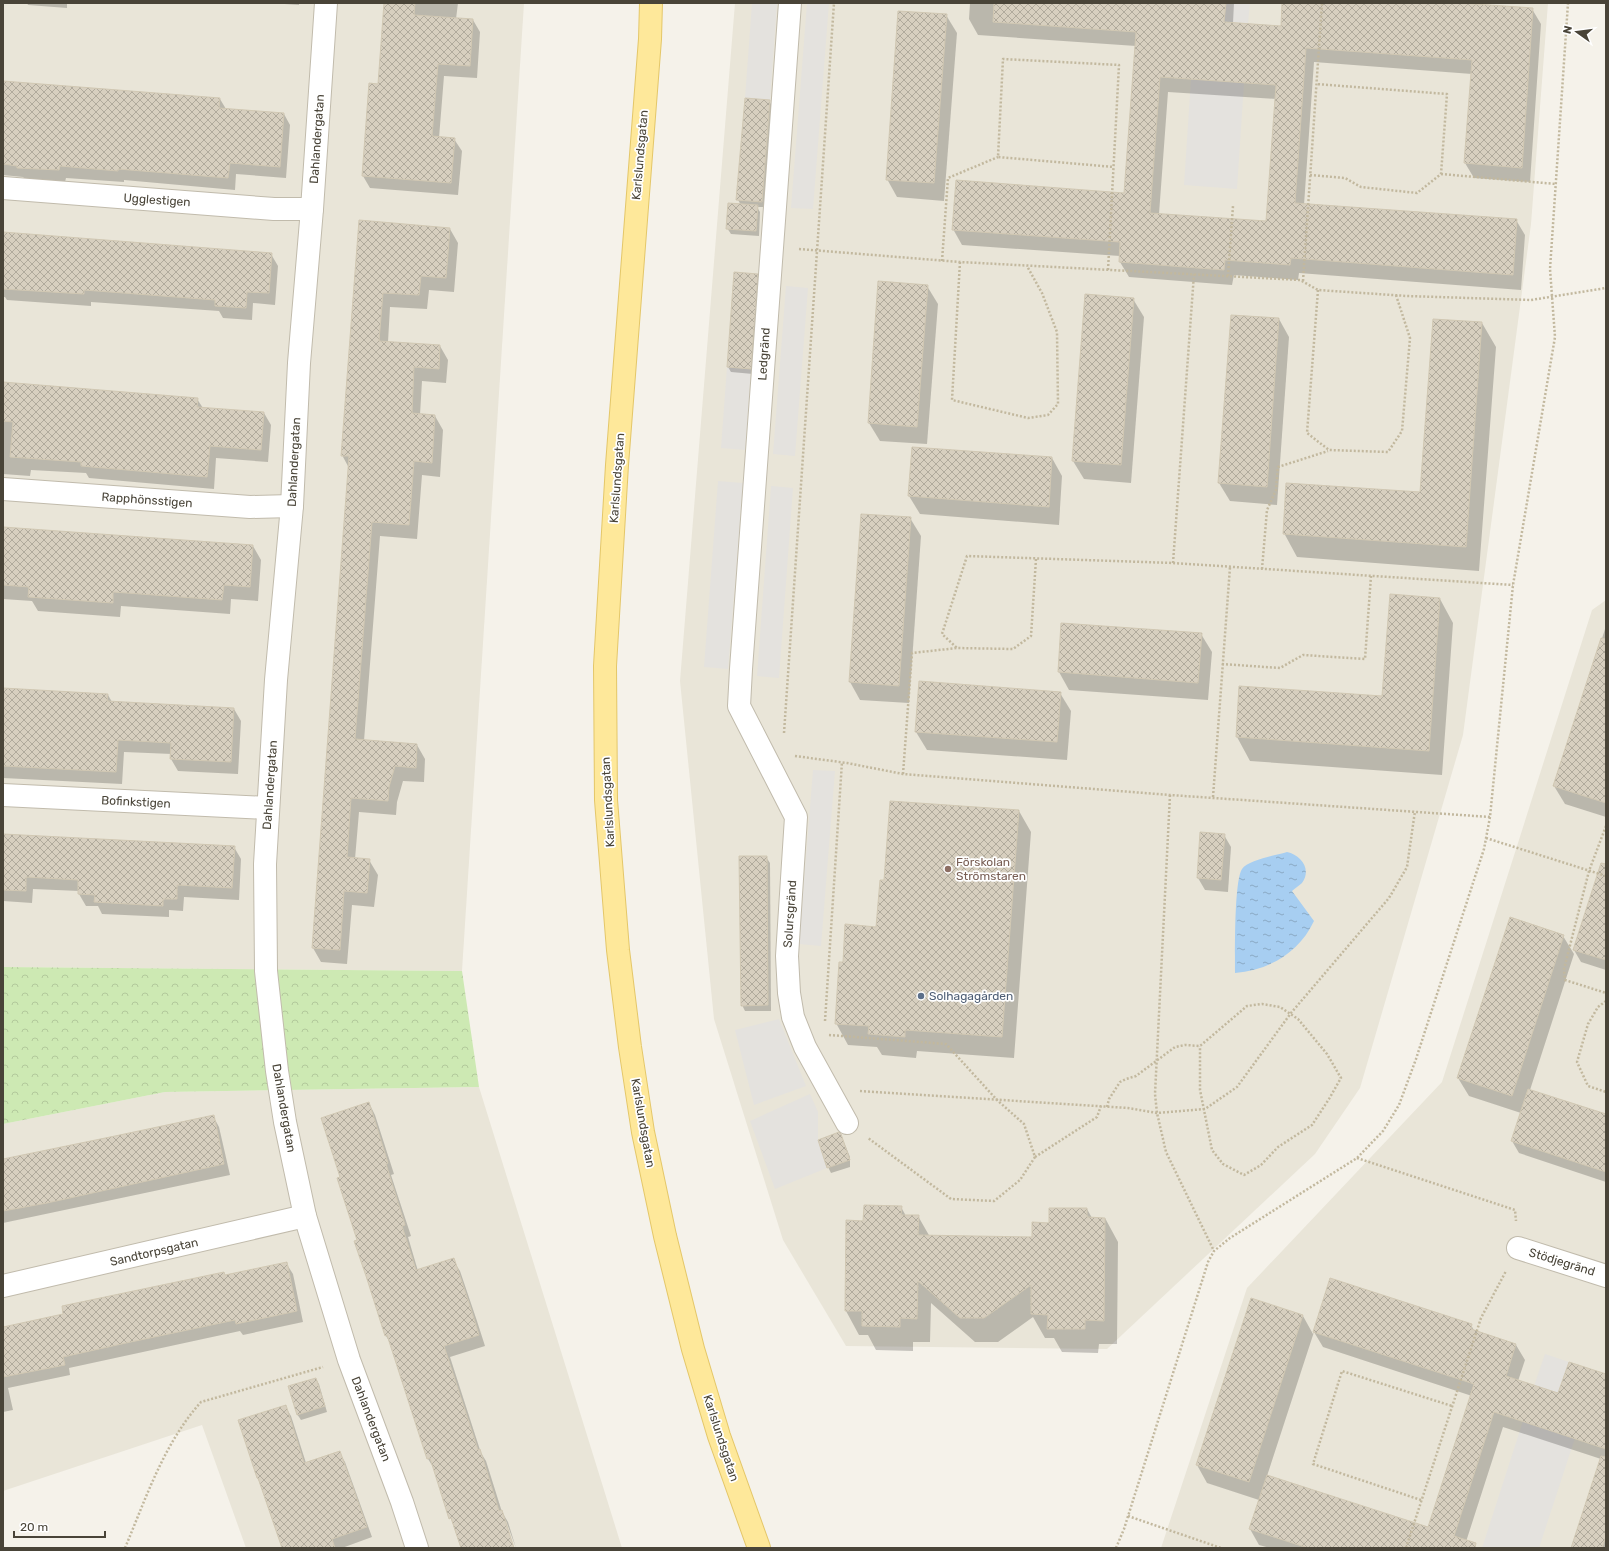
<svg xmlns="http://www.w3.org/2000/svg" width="1609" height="1551" viewBox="0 0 1609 1551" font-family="Rubik,sans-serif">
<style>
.residential{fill:#e9e5d8}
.park{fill:url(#park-crowns)}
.parking{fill:#e4e2de}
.water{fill:url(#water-ripples)}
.shadow{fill:#0003;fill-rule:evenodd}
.building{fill:url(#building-cross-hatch);stroke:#d1c8b3;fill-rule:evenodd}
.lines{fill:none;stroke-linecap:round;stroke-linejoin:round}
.minor-casing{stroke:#c1bbac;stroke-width:24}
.major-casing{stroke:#e4c769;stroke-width:24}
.path{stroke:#c2b89e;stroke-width:2.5;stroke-dasharray:2 2;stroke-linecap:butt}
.minor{stroke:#fff;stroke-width:22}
.major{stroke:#fee89a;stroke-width:22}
.education-dot{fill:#8d6e63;stroke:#fff;stroke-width:1.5}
.service-dot{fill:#5c6f8a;stroke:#fff;stroke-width:1.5}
.labels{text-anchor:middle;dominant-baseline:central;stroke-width:3.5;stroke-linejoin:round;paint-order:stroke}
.street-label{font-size:12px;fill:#494438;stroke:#fff}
.education-label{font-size:12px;fill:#785e54;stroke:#fff;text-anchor:start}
.service-label{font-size:12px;fill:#4e5e75;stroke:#fff;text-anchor:start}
</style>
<defs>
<pattern id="park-crowns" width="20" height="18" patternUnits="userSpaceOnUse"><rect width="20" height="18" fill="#cde9b3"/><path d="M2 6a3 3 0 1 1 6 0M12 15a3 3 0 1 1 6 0" fill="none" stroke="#b2c99b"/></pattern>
<pattern id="water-ripples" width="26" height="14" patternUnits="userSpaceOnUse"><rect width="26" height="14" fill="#a7cef1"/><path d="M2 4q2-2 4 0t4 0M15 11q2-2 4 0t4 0" fill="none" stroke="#8aa9c4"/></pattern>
<pattern id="building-cross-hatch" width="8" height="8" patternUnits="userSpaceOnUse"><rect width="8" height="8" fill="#d7cfbf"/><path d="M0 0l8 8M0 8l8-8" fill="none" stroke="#b0aa9c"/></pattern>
</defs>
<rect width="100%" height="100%" fill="#f5f2ea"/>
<g class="residential">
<path d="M3,3H524L462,971L3,967Z"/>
<path d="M735,3H1548L1531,224L1463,735L1360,1088L1315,1154L1107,1349L846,1346L783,1240L714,1019L680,681Z"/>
<path d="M1606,600V1548H1161L1247,1288L1442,1082L1592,610Z"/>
<path d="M479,1087L622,1548H246L202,1425L3,1491V1124L165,1092Z"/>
</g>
<path class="park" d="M3,967L462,971L479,1087L165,1092L3,1124Z"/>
<g class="parking">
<path d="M752,3H777L770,100L745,98Z"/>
<path d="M807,3H829L813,209L791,208Z"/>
<path d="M1226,3H1250L1248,23L1195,20Z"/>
<path d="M1191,79L1244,83L1237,189L1184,185Z"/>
<path d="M786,286L808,288L795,456L773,454Z"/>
<path d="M727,367L751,369L745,450L721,448Z"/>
<path d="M718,481L743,483L728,669L704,667Z"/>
<path d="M771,486L793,488L779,678L757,676Z"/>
<path d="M813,770L835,771L821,946L799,944Z"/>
<path d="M779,1019L806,1086L754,1105L735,1030Z"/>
<path d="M810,1094L818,1112V1140L827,1168L775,1189L750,1121Z"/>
<path d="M1545,1354L1569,1362L1563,1380L1586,1403L1534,1386Z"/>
<path d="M1523,1421L1575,1438L1539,1548H1482Z"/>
</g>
<path class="water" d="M1287,852C1301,855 1312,869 1302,883C1299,886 1295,888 1292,891L1314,921C1299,953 1269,970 1235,973C1235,954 1234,881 1242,869C1248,860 1277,855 1287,852Z"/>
<g class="shadow">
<path d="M27,3H67V8L28,5Z"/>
<path d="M270,3H299V5Z"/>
<path d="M385,3H458L456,19L473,20L480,32L477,78L444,76L439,138L454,139L462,151L458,195L370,188L363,176L379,85Z"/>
<path d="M970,3H1234L1233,23L1282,27L1283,3H1444L1532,9L1541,24L1530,182L1474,178L1465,163L1472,74L1314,62L1304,205L1516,220L1525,235L1521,290L1299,273L1298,280L1234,275L1232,285L1129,277L1120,262V256L962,245L953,229L1125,194L1136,46L978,35L969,19ZM1168,92L1276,99L1267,222L1159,214Z"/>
<path d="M946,15L957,33L944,201L897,197L887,179Z"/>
<path d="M3,82L220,99L226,109L284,114L290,125L286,178L236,174L235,190L124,180V182L66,178L65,182L25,179L23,177L3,175Z"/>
<path d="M769,101L772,106L765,207H757L760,212L759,236L731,234L727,228L741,205L738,200Z"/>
<path d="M360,221L450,229L458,243L454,292L429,290L427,309L390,307L388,342L440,346L448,360L446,383L422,381L420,415L435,416L443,430L440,477L422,475L417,539L380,536L364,741L417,745L425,759L424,782L403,781L397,802L396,815L359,812L355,859L369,860L378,875L374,907L352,905L347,964L321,962L313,948L349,468L342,455Z"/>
<path d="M3,233L271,254L278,266L275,305L253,303L252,320L223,318L219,311L91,302V306L7,300L5,297H3Z"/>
<path d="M757,275L760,280L753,374L731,372L728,367Z"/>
<path d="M927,286L938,304L927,444L880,441L869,423Z"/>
<path d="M1085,295L1133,299L1144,317L1131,483L1084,479L1073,461Z"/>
<path d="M1232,316L1279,319L1289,337L1277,505L1230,501L1219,483Z"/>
<path d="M1482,323L1496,347L1479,571L1297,557L1284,533L1421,493Z"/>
<path d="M3,381V383L197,399L203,408L264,413L271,425L268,462L216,458L214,489L89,478L86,473L31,470L30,476L3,474Z"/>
<path d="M913,448L1052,458L1062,476L1059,525L920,514L909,496Z"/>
<path d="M910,518L921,536L909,703L860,700L850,682Z"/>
<path d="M3,528L253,546L261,560L258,601L231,599L230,614L121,606L120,617L38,611L32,601L3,599Z"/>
<path d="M1440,599L1453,623L1442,775L1250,761L1237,737L1383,698Z"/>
<path d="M1062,624L1201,634L1212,652L1208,700L1069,690L1059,672Z"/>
<path d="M1606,626V817L1565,804L1554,786Z"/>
<path d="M3,689L108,695L112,702L234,709L241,721L238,774L178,771L171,759L172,754L124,752L122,784L3,778Z"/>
<path d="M1060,693L1071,711L1067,760L927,750L916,732Z"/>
<path d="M1019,811L1031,832L1014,1058L917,1051L916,1058L882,1055L877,1047L848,1045L836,1023L844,963L877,928Z"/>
<path d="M1201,833L1224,835L1231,847L1228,892L1205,890L1198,878Z"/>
<path d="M3,835L234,847L241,859L239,900L184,897L183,911L169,910V917L102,914L98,906H86L79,894V891L33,889L32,903L3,901Z"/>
<path d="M766,857L770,863L771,1011H745L742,1005Z"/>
<path d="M1606,903V970L1581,962L1574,950Z"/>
<path d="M1563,936L1574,954L1530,1090L1606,1115V1182L1519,1153L1512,1141L1521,1113L1469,1096L1458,1078Z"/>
<path d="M369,1103L375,1115L394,1174L391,1175L411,1236L408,1237L418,1271L453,1260L460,1271L477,1321L485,1346L450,1357L481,1453L486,1461L502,1512L508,1522L516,1548L506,1521L503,1518L513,1548H461L435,1470L428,1459L391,1344L386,1336L356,1242L358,1241L342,1178Z"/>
<path d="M213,1116L219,1127L230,1175L3,1223V1160Z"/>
<path d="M841,1135L850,1157V1167L831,1173L828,1167Z"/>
<path d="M901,1207L906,1216H918L930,1237L1033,1238L1050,1224L1087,1209L1092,1218H1105L1118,1242L1117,1344H1099L1098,1353L1062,1352L1054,1338H1045L1033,1317L998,1342H975L931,1303L930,1342H913V1351L876,1350L868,1335H859L846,1311L864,1222Z"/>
<path d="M286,1263L293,1274L303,1322L243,1335L240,1331L69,1368L70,1375L8,1388L13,1410L3,1412V1328Z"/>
<path d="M1331,1279L1471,1325L1475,1332L1516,1345L1525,1360L1518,1381L1559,1395L1606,1375V1548H1572L1601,1459L1503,1427L1464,1548H1270L1259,1545L1250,1529L1259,1500L1207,1483L1197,1465L1303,1316L1313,1334ZM1314,1332L1323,1347L1472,1396L1428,1529L1267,1476Z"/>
<path d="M316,1379L319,1384L327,1412L301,1420L297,1414Z"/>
<path d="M285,1406L291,1416L306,1463L339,1452L345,1462L372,1537L342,1548H283L262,1485L257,1478Z"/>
</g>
<g class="building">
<path d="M384,3H415L414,15L473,19L470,66L438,64L432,136L455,138L451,183L362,176L369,83L378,84Z"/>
<path d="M994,3H1226L1224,22L1281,26L1282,3H1461L1533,8L1522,168L1464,163L1472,60L1306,48L1295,203L1517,219L1513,275L1291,258L1290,265L1225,260L1224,270L1119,262L1120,242L952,230L956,180L1124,193L1136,32L993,22ZM1160,77L1276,85L1266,221L1150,213Z"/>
<path d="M898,11L947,14L934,183L886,180Z"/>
<path d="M3,81L220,98L219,108L284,113L280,167L230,163L228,178L118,169V171L60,166L59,170L17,168V166L3,164Z"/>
<path d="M745,98L770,100L762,202L736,200Z"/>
<path d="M728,203L758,205L756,231L726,229Z"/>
<path d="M359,220L450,228L446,278L421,276L419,295L383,293L379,341L440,345L439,369L414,367L412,413L435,415L432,463L414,461L409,525L372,522L355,739L417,744L416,768L395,766L389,787L388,801L351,798L347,857L370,859L367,893L344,891L340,950L312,948L349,456H341Z"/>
<path d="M3,232L272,253L269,293L247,292L246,308L215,306V300L84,290V294L3,289Z"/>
<path d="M734,272L758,274L751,369L727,367Z"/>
<path d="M878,281L928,285L917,427L868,423Z"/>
<path d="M1085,294L1134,298L1121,465L1072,461Z"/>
<path d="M1231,315L1279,318L1267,487L1218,483Z"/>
<path d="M1433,319L1482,322L1466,547L1283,534L1286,483L1420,492Z"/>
<path d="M3,382L198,398L197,407L264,412L261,450L210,446L207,477L81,466V462L10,457L13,422L3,421Z"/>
<path d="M912,447L1052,457L1049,507L908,496Z"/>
<path d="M861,514L911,517L899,686L849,682Z"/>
<path d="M3,527L253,545L250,587L224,585L222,600L113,592V603L28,597L29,587L3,585Z"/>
<path d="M1390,594L1440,598L1429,751L1236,737L1239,686L1382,696Z"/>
<path d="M1061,623L1202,633L1198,683L1058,672Z"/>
<path d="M1601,638L1606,639V803L1553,786Z"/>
<path d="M919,681L1061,692L1057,742L915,732Z"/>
<path d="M3,688L108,694L107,701L234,708L231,762L170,759L171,743L118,740L116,772L3,766Z"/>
<path d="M890,801L1019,810L1002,1037L905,1030V1037L868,1034L869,1026L835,1024L839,962H843L845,924L876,927L880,880H884Z"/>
<path d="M1200,832L1225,834L1221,880L1197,878Z"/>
<path d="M3,834L235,846L232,888L177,885V899H163V906L94,902L95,895L78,894V880L26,877V891L3,890Z"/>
<path d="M739,856H767L768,1005L741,1006Z"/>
<path d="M1601,863L1606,864V960L1573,950Z"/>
<path d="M1510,917L1564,935L1512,1096L1457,1078Z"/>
<path d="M1528,1089L1606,1114V1172L1511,1141Z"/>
<path d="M369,1102L388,1163L386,1164L405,1225L402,1226L416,1270L454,1258L471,1309L479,1335L444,1346L478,1450L480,1449L499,1511L502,1510L514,1548H461L451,1518L449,1519L430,1458L427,1459L387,1335L385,1336L367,1279L354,1241L357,1240L337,1178L340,1177L321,1118Z"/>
<path d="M214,1115L224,1164L47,1203L3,1211V1159L115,1136Z"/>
<path d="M839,1132L841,1134L850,1160L827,1168L818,1140Z"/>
<path d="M864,1205L902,1206L901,1215H919L918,1235L1032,1237V1222L1049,1223V1208H1087V1217L1105,1218L1104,1321L1085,1320V1329H1047L1048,1315L1031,1314V1285L984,1318H960L918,1281L917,1319L900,1318V1327L862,1326V1311H845L846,1220L863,1221Z"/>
<path d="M287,1262L297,1311L236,1324L235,1320L126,1343L63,1357L65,1365L3,1377V1327L63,1314L62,1306L224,1272L225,1275Z"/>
<path d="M1330,1278L1472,1324L1471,1329L1516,1344L1506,1376L1558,1393L1569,1362L1606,1374V1449L1494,1412L1454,1536L1476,1543L1475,1548H1308L1249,1529L1267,1475L1428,1527L1474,1384L1313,1332Z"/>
<path d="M1251,1298L1303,1315L1249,1482L1196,1465Z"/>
<path d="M316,1378L325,1406L297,1415L288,1386Z"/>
<path d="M286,1405L304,1463L340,1451L367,1527L332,1539L335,1548H282L258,1478H257L238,1420Z"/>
<path d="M1601,1456L1606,1457V1536L1602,1548H1571Z"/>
</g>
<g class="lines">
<g class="minor-casing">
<g id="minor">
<path d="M326,3L312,209L299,363L292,506L276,680L265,864L266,971L277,1071L285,1122L305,1216L349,1360L402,1502L417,1548"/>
<path d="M790,3L741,669L739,706L796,817L787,956L789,993L793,1017L805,1047L847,1123"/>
<path d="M3,188L274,209H312"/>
<path d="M3,489L250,507L292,506"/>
<path d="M3,795L268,808"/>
<path d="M1518,1248L1606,1276"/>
<path d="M3,1286L305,1216"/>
</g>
</g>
<g class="major-casing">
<path id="major" d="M651,3L650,39L617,465L605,666L606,800L618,950L630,1047L643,1132L665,1236L693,1349L719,1436L759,1548"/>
</g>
<g class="path">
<path d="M1441,174L1556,184"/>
<path d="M1310,175L1345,178L1361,187L1417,193L1441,174L1447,94L1316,84"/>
<path d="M799,249L960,262L1300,280L1318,290L1407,296L1531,300L1606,288"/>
<path d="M942,261L948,178L998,157"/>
<path d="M960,262L952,400L1028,418L1048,415L1058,404L1057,332L1042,293L1027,266"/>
<path d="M1108,270L1119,65L1003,59L998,157L1114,167"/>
<path d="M1228,276L1233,206"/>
<path d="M1303,281L1322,3"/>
<path d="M1318,290L1307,433L1329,450L1388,452L1402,431L1410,338L1396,295"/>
<path d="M1036,559L1031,636L1013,649L957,648L942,634L967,556L1173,563L1513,585"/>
<path d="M1173,563L1194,274"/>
<path d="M1262,569L1267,510L1276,490L1278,467L1328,451"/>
<path d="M1222,664L1280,668L1303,655L1365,659L1371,576"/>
<path d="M784,733L834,3"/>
<path d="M795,756L847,763L903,774L1170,795L1490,817"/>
<path d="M903,774L912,653L957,648"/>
<path d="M1170,795L1155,1094L1157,1113L1166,1152L1214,1251"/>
<path d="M1213,797L1230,567"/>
<path d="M1606,826L1589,871L1564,969L1565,980L1606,993"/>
<path d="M1486,838L1606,876"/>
<path d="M1606,1001L1598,1007L1588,1024L1577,1062L1588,1086L1606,1092"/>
<path d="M825,1021L842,762"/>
<path d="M829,1035L946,1044L997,1100L1024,1124L1035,1157L1020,1180L994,1201L951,1199L868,1138"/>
<path d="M860,1091L1128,1108L1157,1113L1205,1109L1237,1087L1291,1013L1389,898L1407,867L1415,811"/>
<path d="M1107,1107L1109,1099L1120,1082L1126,1079L1136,1076L1175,1047L1185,1045L1200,1046L1247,1006L1262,1004L1280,1007L1298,1019L1327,1054L1341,1078L1329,1099L1312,1125L1278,1147L1261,1165L1244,1175L1223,1164L1212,1150L1200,1090V1046"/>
<path d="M1035,1157L1097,1117L1101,1106"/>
<path d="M1357,1158L1515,1210L1516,1221"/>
<path d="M1421,1500L1313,1464L1342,1371L1452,1406"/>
<path d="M1128,1516L1221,1548"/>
<path d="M125,1548C146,1498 164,1443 201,1402L323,1367"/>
<path d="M1116,1548L1124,1529L1208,1262L1214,1251L1230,1238L1357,1158L1383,1131L1399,1105L1416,1059L1484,849L1490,817L1513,585L1555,337L1550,269L1568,3"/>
<path d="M1406,1548L1481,1318L1506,1271"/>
</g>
<use href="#minor" class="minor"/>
<use href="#major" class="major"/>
</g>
<circle class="education-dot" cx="948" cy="869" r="4"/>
<circle class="service-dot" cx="921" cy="996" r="4"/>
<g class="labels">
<g class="street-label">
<text transform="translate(317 139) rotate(-86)">Dahlandergatan</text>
<text transform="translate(640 155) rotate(-85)">Karlslundsgatan</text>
<text transform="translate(157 200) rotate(4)">Ugglestigen</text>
<text transform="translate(764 354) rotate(-86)">Ledgränd</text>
<text transform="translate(294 462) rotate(-87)">Dahlandergatan</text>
<text transform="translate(617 478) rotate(-86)">Karlslundsgatan</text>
<text transform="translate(147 500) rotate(4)">Rapphönsstigen</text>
<text transform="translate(270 785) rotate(-86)">Dahlandergatan</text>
<text transform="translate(136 802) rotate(3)">Bofinkstigen</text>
<text transform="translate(608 802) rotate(-93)">Karlslundsgatan</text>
<text transform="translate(790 914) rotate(-86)">Solursgränd</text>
<text transform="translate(284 1108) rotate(80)">Dahlandergatan</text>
<text transform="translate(643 1123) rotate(80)">Karlslundsgatan</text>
<text transform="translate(154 1252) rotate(-13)">Sandtorpsgatan</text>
<text transform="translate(1562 1262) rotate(17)">Stödjegränd</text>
<text transform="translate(371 1419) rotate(69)">Dahlandergatan</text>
<text transform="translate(721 1438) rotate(72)">Karlslundsgatan</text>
</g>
<g class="education-label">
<text x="956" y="862">Förskolan<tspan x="956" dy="14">Strömstaren</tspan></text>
</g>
<g class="service-label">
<text x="929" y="996">Solhagagården</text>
</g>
</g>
<rect width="1609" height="1551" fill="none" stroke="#494438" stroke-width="8"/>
<g transform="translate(1577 32) rotate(284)" stroke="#ffffff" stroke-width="3" paint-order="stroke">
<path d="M0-3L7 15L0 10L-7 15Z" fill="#494438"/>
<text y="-6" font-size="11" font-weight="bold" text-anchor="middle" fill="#494438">N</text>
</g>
<path d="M14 1531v6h91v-6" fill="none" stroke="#494438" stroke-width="2"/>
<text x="20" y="1531" font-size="12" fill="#494438" stroke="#ffffff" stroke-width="3" paint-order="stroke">20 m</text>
</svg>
